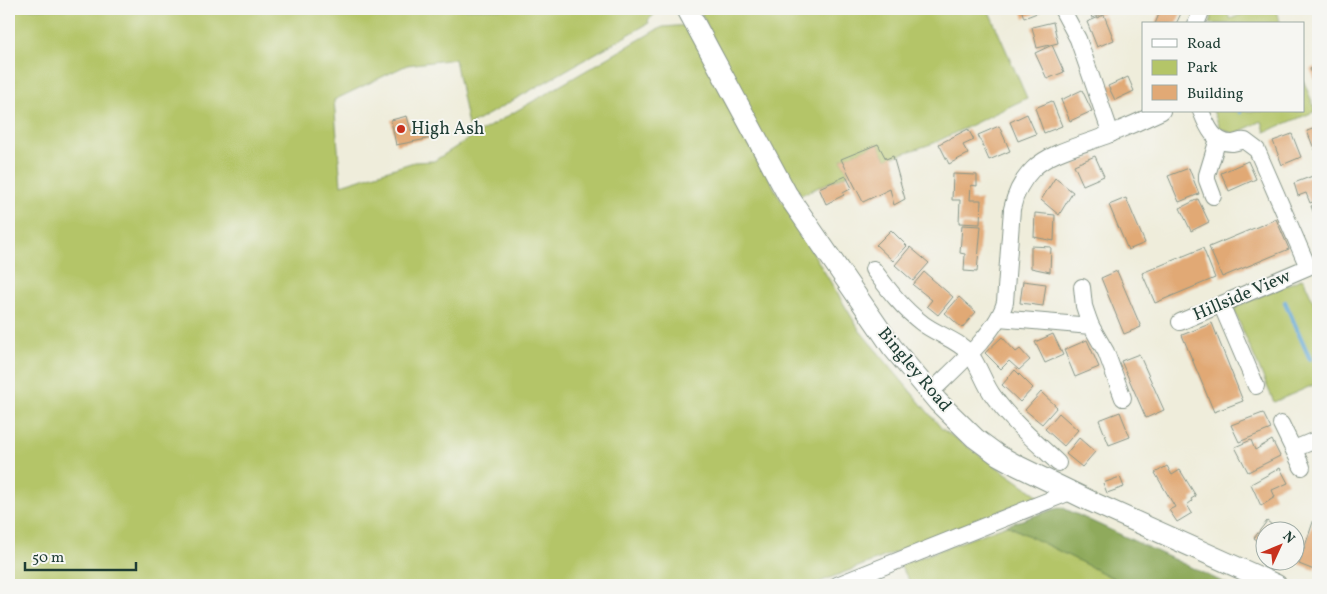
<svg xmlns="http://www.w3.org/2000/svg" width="1327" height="594" viewBox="0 0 1327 594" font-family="Vollkorn,serif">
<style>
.green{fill:#b4c568;stroke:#6a814e}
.forest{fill:#8faa5c;stroke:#577448}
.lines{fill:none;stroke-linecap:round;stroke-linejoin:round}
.stream{stroke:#5ba4d2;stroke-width:4.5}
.building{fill:#e1a975}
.minor-casing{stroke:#879588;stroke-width:18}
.tertiary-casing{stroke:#879588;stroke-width:22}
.minor{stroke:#fff;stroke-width:16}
.tertiary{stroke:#fff;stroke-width:20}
.poi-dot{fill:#c8321e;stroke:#f6f6f2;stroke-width:2}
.labels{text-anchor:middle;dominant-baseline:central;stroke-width:4;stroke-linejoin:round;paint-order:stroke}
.poi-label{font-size:18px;fill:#1f3d34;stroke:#f6f6f2;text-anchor:start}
.street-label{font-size:18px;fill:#1f3d34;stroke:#f6f6f2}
</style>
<rect width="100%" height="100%" fill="#f6f6f2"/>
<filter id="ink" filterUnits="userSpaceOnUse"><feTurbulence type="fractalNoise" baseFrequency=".02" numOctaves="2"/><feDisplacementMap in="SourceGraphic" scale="10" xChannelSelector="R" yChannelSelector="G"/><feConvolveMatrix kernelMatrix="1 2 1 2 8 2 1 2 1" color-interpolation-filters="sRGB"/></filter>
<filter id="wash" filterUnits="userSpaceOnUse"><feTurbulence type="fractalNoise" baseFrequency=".0096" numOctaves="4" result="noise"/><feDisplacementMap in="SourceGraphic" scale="20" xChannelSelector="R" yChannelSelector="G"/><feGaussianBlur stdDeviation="1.12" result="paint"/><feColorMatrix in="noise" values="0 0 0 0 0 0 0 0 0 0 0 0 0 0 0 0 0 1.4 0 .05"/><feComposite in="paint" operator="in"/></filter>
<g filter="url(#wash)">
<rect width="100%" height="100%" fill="#efeddb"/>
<g class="green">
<path d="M9,9H661L648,20L649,23L468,126L455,59L407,65L334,100L341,185L414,162L434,161L473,136L656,30L663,27L689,25L777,193L860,331L942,429L1039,496L812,585H9Z"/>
<path d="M699,9H988L1027,98L934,143L886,159L878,144L841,159L848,174L801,195L763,139Z"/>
<path d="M1213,9H1225L1230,19L1255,9H1275L1281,24H1210Z"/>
<path d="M1303,80L1316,111L1265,132L1262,121L1234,134L1220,128L1213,111H1303Z"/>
<path d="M1303,278L1318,312V383L1274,402L1233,308Z"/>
<path d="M1007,525L1127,585H912L900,565Z"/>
</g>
<path class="forest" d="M1061,507L1229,585H1127L1007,525Z"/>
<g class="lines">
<g class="stream">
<path d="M1240,111V112"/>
<path d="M1285,302L1310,359"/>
</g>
</g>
<g id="blocks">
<g class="building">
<path d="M1021,9H1041L1042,11L1024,18Z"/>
<path d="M1089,9H1108L1109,11L1092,18Z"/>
<path d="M1161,9H1183L1176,24H1155Z"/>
<path d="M1104,15L1114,40L1097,47L1087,22Z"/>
<path d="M1053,22L1058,43L1037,48L1032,27Z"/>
<path d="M1052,45L1064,72L1047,79L1035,53Z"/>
<path d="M1318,65V87L1310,69Z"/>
<path d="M1128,77L1134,91L1115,100L1108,86Z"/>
<path d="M1082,90L1092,111L1070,121L1061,100Z"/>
<path d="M1052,101L1062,126L1044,133L1035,108Z"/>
<path d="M1027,114L1036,134L1018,141L1010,122Z"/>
<path d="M407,116L411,131L430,127L432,138L396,145L391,120Z"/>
<path d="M999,126L1010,151L989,160L978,135Z"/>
<path d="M1318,127V153L1316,154L1307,131Z"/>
<path d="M968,129L974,140L963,145L968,154L949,164L939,144Z"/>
<path d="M1292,134L1301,157L1282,165L1273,141Z"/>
<path d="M878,144L886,159L893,156L905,199L894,205L890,189L863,202L841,159Z"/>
<path d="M1095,156L1104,176L1083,185L1074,165Z"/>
<path d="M1248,161L1256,179L1229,191L1221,173Z"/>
<path d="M1189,168L1199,194L1179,202L1168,176Z"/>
<path d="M953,174L977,175V186L971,185L970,200H981L980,224L959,223L960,200H952Z"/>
<path d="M1318,174V200L1310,203L1306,193L1298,196L1294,183Z"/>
<path d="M846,176L852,188L843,193L844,195L826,204L819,188Z"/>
<path d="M1055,178L1073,192L1059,215L1041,200Z"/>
<path d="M1126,198L1145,243L1128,250L1109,205Z"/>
<path d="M1198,199L1209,222L1191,231L1180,208Z"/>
<path d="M1318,204V224L1311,206Z"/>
<path d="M1035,213L1055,215L1054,241L1034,237Z"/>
<path d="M1276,219L1289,249L1222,277L1209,247Z"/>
<path d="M962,225L981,226L977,272L964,271L965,254L960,253Z"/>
<path d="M891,230L907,246L893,261L876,245Z"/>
<path d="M1031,246L1051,247L1050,272L1031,268Z"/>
<path d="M910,247L929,263L913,281L895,265Z"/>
<path d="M1203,248L1215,278L1155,303L1142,273Z"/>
<path d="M1117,271L1141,327L1124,334L1101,278Z"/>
<path d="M924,272L953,297L938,315L927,306L932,300L913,285Z"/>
<path d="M1023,281L1046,284L1043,306L1020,303Z"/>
<path d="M959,297L976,312L962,328L945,313Z"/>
<path d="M1212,323L1243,401L1214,412L1182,335Z"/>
<path d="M1053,334L1063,355L1045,363L1035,342Z"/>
<path d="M1002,337L1016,352L1020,349L1030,360L1019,370L1009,361L1001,369L985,353Z"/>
<path d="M1087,340L1099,367L1075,377L1064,350Z"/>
<path d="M1139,354L1164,410L1146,418L1121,361Z"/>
<path d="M1015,370L1033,388L1020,402L1002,385Z"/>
<path d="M1041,392L1057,407L1042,424L1025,410Z"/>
<path d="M1120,412L1130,437L1109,445L1099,420Z"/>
<path d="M1059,413L1078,430L1064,446L1045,429Z"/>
<path d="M1263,413L1271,429L1239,442L1231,425Z"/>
<path d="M1079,438L1095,452L1082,467L1066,454Z"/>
<path d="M1251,440L1255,450L1272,440L1280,456L1248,472L1235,447Z"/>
<path d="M1167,466L1172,475L1180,470L1196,496L1191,499L1192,501L1187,505L1192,513L1177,522L1169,510L1175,507L1155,473Z"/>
<path d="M1280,468L1288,483L1272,490L1275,497L1261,506L1251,484Z"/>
<path d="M1120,477L1124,487L1107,493L1103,483Z"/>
<path d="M1314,519L1318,521V558L1314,570L1299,564Z"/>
<path d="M1267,521L1281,532H1264V545L1254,538Z"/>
</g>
</g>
</g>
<g filter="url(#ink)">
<use href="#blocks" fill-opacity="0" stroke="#879588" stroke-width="1"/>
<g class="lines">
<g class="minor-casing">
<g id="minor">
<path d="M1062,9L1078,39L1111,134"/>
<path d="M1196,24L1202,9"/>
<path d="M1213,196L1207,180V175L1218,139"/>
<path d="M873,269C888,289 902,308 922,323C936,334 958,340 970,354C980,367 984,384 994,397C1012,422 1036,442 1058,463"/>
<path d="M1082,287L1084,306L1087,315L1091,326L1106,352L1123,398"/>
<path d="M1221,304L1256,386"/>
<path d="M999,318L1091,326"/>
<path d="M1180,322L1308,267L1257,150L1245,141C1241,140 1238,142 1233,143C1214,144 1207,126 1201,111"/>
<path d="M930,393C953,370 997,333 1005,302L1012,209C1015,194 1022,180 1033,169C1051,151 1086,144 1110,134C1127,127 1145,119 1162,111"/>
<path d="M1281,424L1302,467"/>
<path d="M1294,449L1318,439"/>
<path d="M837,585L1070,492"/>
</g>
</g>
<g class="tertiary-casing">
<path id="tertiary" d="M687,9L787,194L892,347L938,402L975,438L998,455L1018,466L1092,502L1277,585"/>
</g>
<use href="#minor" class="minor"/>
<use href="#tertiary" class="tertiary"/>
</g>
</g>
<circle class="poi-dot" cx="401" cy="129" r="5"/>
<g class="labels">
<g class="poi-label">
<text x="411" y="129">High Ash</text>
</g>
<g class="street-label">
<text transform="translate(1242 296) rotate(-23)">Hillside View</text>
<text transform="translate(914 370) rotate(50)">Bingley Road</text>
</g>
</g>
<rect width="1327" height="594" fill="none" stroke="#f6f6f2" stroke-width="30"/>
<rect x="1142" y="22" width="162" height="90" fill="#f6f6f2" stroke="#a0aca6"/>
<rect x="1152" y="39" width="25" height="8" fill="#ffffff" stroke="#a0aca6"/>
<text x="1187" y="48" font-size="15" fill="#1f3d34">Road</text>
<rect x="1152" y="60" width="25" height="15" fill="#b4c568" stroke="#a0aca6"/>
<text x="1187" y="72" font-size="15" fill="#1f3d34">Park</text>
<rect x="1152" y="85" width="25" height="15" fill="#e1a975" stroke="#a0aca6"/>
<text x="1187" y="98" font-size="15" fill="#1f3d34">Building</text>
<g transform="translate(1280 546) rotate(46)"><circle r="24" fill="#f6f6f2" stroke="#a0aca6"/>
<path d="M0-4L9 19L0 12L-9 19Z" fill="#c8321e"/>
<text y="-8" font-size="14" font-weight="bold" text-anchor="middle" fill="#1f3d34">N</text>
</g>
<path d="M25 562v8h111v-8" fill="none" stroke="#1f3d34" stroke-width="2.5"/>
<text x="32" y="562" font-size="15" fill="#1f3d34" stroke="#f6f6f2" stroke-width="4" paint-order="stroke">50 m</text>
</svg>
